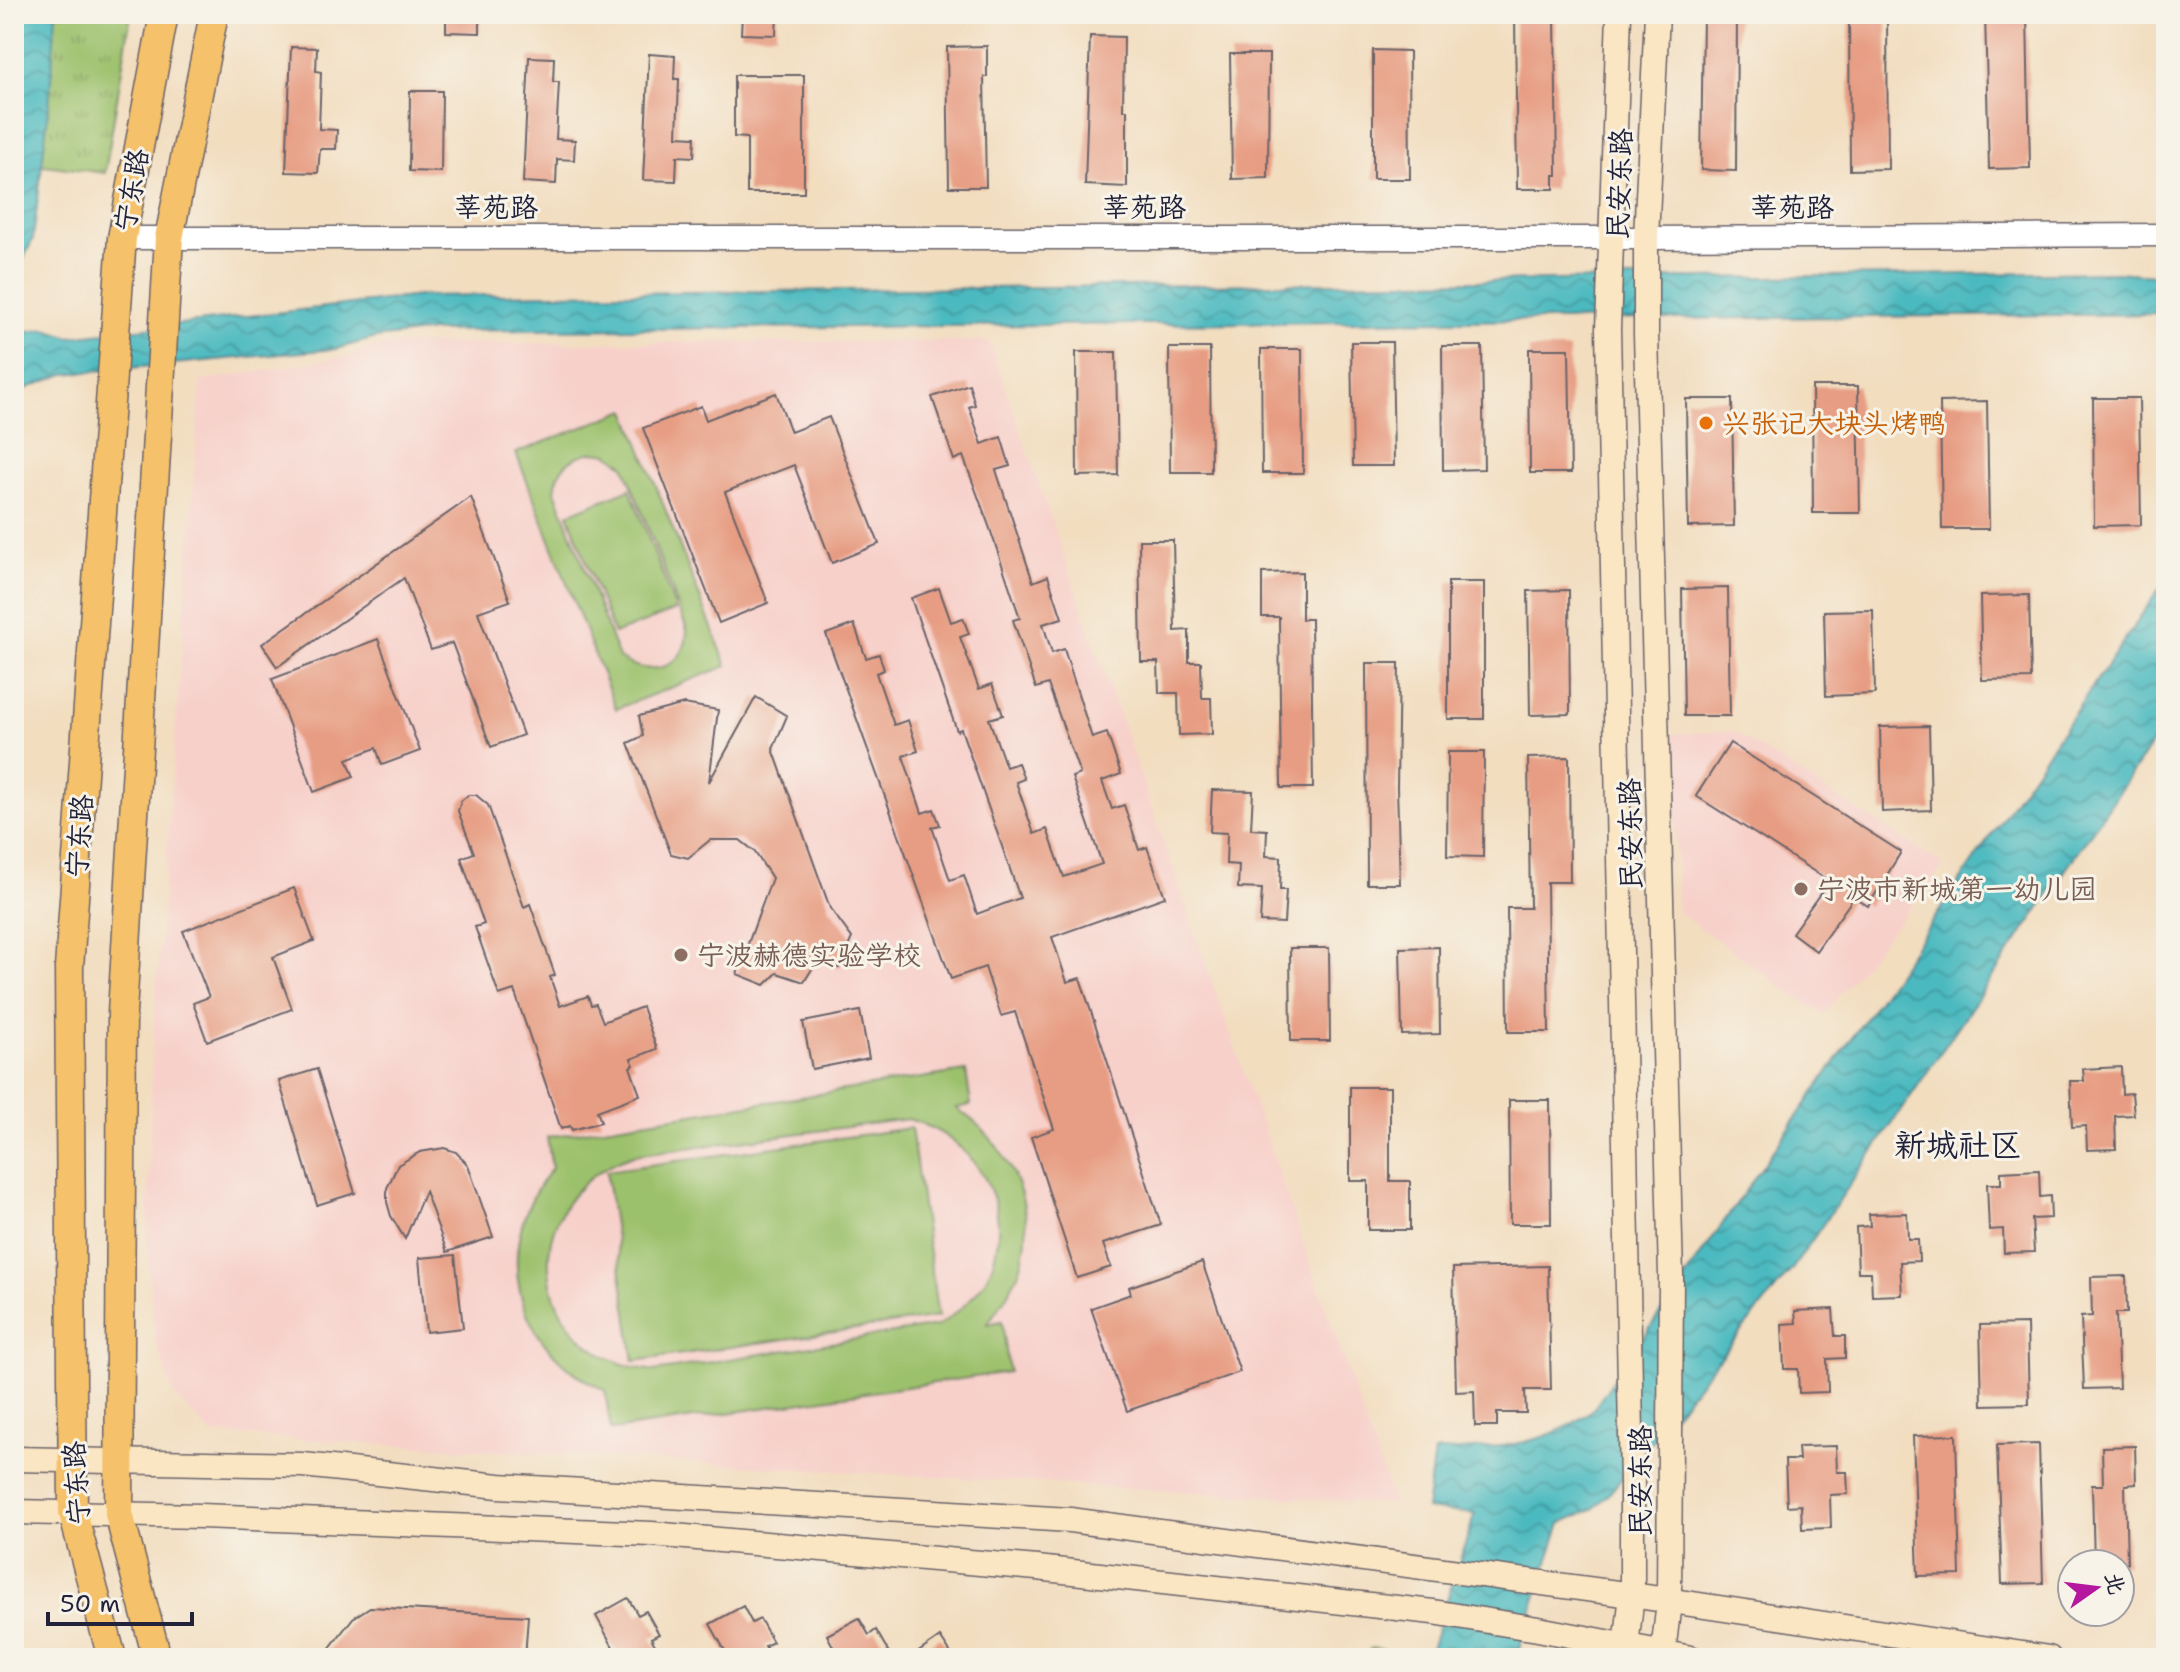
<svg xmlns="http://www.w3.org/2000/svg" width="2180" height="1672" viewBox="0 0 2180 1672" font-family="'Shantell Sans','LXGW WenKai TC',sans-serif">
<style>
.built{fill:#f7d0ca}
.grass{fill:#9cc16c;stroke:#5f7254;stroke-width:2;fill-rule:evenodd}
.park{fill:url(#park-tufts);stroke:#5f7254;stroke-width:2}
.water{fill:url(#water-waves);stroke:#366e7e;stroke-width:2}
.building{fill:#e79d83}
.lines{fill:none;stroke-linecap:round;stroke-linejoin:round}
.tertiary-casing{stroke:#6b6369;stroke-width:25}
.secondary-casing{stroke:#6b6369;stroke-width:27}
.primary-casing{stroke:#6b6369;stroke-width:31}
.tertiary{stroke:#fff;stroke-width:22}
.secondary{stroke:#fbe6c4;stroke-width:24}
.primary{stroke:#f5c16b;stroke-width:28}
.food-dot{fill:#e8710a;stroke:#f7f3e8;stroke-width:3}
.education-dot{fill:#8d6e63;stroke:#f7f3e8;stroke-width:3}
.labels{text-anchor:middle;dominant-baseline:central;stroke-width:6;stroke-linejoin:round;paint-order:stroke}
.street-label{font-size:28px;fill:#22223b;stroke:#f7f3e8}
.food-label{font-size:28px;fill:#c56008;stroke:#f7f3e8;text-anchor:start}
.education-label{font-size:28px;fill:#785e54;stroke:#f7f3e8;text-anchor:start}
.quarter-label{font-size:32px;fill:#22223b;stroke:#f7f3e8}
</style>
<defs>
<pattern id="park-tufts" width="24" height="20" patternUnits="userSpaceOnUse" patternTransform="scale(2)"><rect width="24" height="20" fill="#9cc16c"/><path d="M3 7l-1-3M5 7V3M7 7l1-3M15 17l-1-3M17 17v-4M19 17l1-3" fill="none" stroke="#7f9c5a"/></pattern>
<pattern id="water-waves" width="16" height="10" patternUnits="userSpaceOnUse" patternTransform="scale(2)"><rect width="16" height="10" fill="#4bbac0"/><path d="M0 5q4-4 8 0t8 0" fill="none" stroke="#3e979d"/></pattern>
</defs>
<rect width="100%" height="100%" fill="#f7f3e8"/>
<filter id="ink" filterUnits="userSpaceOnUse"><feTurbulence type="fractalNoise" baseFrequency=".0125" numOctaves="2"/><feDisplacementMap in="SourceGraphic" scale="16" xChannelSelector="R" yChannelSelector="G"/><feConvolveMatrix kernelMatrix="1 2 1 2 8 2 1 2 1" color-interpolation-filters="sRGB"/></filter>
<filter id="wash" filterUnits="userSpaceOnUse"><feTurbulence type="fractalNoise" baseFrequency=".006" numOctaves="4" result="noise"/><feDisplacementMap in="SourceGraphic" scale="32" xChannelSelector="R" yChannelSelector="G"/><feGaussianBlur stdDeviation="1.8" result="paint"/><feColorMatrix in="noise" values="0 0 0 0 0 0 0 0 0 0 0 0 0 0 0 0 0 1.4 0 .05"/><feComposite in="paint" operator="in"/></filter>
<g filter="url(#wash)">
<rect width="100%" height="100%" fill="#f2ddbf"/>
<g class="built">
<path d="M989,341L1394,1504L211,1434L174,1395L155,1341L147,1245L153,1037L201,381L347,356L385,344Z"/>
<path d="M1733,731L1944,865L1825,1013L1811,1007L1678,912L1673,734Z"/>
</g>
<g class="grass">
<path d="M626,410L727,666L616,709L516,453ZM594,452L608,454L624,465L687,630C687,670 649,678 619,658L555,491C557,467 570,456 594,452Z"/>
<path d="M630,489L676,610L614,634L568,514Z"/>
<path d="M966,1071L971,1105L956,1108C1004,1139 1037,1200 1023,1258C1018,1282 1001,1304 987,1324L1002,1321L1009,1372L611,1430L605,1390C513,1349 489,1246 552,1168L547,1137ZM908,1119C973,1137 1016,1202 991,1268C982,1292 958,1313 937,1326L655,1371C528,1358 508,1198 633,1155Z"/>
<path d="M911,1128L938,1317L634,1361L606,1171Z"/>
</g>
<g class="park">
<path d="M14,14H131L105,173L14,161Z"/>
<path d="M1371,1648L1434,1658H1364Z"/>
</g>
<g class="water">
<path d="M14,14H56L49,106L33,239L14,279Z"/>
<path d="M2116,272L2166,276V314L432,331L376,338L335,349L65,374L14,393V328L21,333L46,329L70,337L419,296Z"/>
<path d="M2166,579V723L1793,1268L1608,1495L1593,1509L1561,1523L1516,1658H1428L1475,1514L1426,1509L1434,1452C1492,1447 1550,1448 1595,1407L1895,976Z"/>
</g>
<g id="blocks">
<g class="building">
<path d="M446,14H480V33L446,32Z"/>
<path d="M742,14H777L776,35L741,34Z"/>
<path d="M1515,14L1555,15L1557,175H1554V189H1517Z"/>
<path d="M1703,14H1737L1736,171L1701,170Z"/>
<path d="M1849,14H1887L1888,169L1850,170Z"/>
<path d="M1985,14H2027L2030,168L1989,169Z"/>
<path d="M1090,36L1124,37L1123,110H1127V187L1085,185Z"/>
<path d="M987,46V77H984L986,187H949L947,47Z"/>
<path d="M291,47L317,48L316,71L321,72L319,129L337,130L336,149H320L318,173L286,172Z"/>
<path d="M1373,50L1409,51L1410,179H1373Z"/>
<path d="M649,54L675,56L674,79H679L677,136L695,137L694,157L677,156L676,181L643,180Z"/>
<path d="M1230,54H1269L1268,178L1232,179Z"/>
<path d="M529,57L554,58L553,82H559L556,139L575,140L574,160L557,159L556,184L523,182Z"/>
<path d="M734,75H804V193H747V138L734,137Z"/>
<path d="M410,91H442L441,172L409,171Z"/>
<path d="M1351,342H1392L1394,466H1353Z"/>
<path d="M1442,346H1482L1484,469L1443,470Z"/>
<path d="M1169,348H1210L1211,472H1170Z"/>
<path d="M1261,349H1302L1303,473H1262Z"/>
<path d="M1529,349H1569L1571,473H1530Z"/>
<path d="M1076,352H1116L1118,475L1077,476Z"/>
<path d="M969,384L975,405L969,407L982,444L1001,437L1010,466L996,470L1033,582L1048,576L1062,618L1043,624L1052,653L1064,649L1092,738L1107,733L1121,774L1102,781L1112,809L1124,805L1139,850L1147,847L1165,897L1052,937L1067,982L1080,978L1161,1225L1103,1244L1111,1267L1077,1278L1031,1137L1054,1129L1015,1012L1001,1016L985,967L951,979L826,634L854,624L866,658L879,654L884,670L876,673L894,725L908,720L918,751L903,756L922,813L934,809L940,825L932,827L950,880L964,875L977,914L1020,898L961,729L957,731L911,598L939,588L951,622L963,618L969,634L960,637L979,689L992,684L1003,715L989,719L1006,767L1018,763L1024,779L1016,782L1034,834L1047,829L1064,877L1102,864L1072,777L1080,774L1048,684L1036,688L1013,620L1020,618L989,526L963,456L954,460L932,397Z"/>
<path d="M1812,386H1858L1860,513H1813Z"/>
<path d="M776,393L791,432L829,417L879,544L832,563L794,465L725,492L768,603L719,623L643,428L701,406L706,420Z"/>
<path d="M2093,398H2139L2141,525L2094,526Z"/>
<path d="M1686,399H1732L1734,526L1688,527Z"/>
<path d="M1987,401L1989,529H1942L1940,402Z"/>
<path d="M471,497L510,601L478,612L523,735L491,747L452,643L431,650L404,578L277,667L262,644Z"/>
<path d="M1139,540H1173L1175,631L1189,630V662H1201L1202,698H1211L1212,734L1179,735L1178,693H1159L1158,662H1141Z"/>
<path d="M1302,572V619H1311L1313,788H1281L1279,617H1262V573Z"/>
<rect x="1448" y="582" width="36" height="137"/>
<path d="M1728,588L1730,716H1684L1682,589Z"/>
<path d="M1569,590L1570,714L1530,715L1528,591Z"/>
<path d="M2029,595L2031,679L1982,680L1980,596Z"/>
<path d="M1873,610L1875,694L1826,696L1824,611Z"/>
<path d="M378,639L420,751L382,765L376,748L347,759L354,777L314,792L272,679Z"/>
<path d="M1366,663H1399L1397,787L1400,884H1367Z"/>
<path d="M756,697L787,716L773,749L830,908L852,938L839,968L817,961L804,982L777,973L765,985L737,974L772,878L754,851L740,840H710L688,858L671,854L628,743L643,736L639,716L684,704L718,710L709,782Z"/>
<path d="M1929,726L1931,810L1882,812L1880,727Z"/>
<path d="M1730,743L1901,852L1868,906L1854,897L1816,951L1792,933L1829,881L1696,796Z"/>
<path d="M1448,752H1484L1483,857L1447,856Z"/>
<path d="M1569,757L1570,882H1547L1549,1032H1508L1507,908H1530L1528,758Z"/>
<path d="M1212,790L1253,791L1251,829L1267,830L1266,856L1281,857L1280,890H1286L1284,923L1260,922L1262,889L1238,888L1239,865L1226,864L1227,833L1210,832Z"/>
<path d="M468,795H476L488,805L524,907L530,904L555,975L550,977L560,1006L588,996L591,1005L596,1004L603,1022L642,1007L657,1049L631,1059L634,1065L630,1067L640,1095L597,1111L601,1122L572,1130L570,1126L561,1129L514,990L499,995L475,927L484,924L461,858L474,853L458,811L461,801Z"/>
<path d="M294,888L314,941L273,957L292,1009L207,1041L193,1003L209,997L183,931Z"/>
<path d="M1439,947L1440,1034L1402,1035L1400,948Z"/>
<path d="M1290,948H1329L1330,1041H1291Z"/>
<path d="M860,1011L869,1058L812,1069L803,1022Z"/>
<path d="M2121,1067L2122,1094L2132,1093L2134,1115L2115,1116L2116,1149L2087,1150L2086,1126L2072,1127L2070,1081H2084L2083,1069Z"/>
<path d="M317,1069L355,1193L317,1205L279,1081Z"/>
<path d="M1350,1087H1390V1181H1410V1230H1368V1181H1350Z"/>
<path d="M1509,1100H1550L1551,1224H1510Z"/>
<path d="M444,1148L456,1152L468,1165L493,1237L447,1252L425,1191L405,1239L391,1216L387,1202V1188L398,1165L420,1152Z"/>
<path d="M2039,1170L2040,1197L2050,1196L2051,1218L2032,1219L2034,1252L2004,1253L2003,1229L1989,1230L1987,1184H2001V1172Z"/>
<path d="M1907,1213L1908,1239H1918L1919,1261L1900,1262L1902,1295L1872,1296L1871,1272H1858L1856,1227L1870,1226L1869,1214Z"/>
<path d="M455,1255L463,1328L426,1332L419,1258Z"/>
<path d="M1202,1262L1240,1372L1127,1411L1091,1308L1131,1294L1129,1287Z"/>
<path d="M1548,1266L1551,1390H1525L1526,1413H1497V1426H1475L1474,1391L1456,1392L1453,1268Z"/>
<path d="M2126,1276L2127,1313H2116L2119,1388L2084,1389L2081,1317L2092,1316L2091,1277Z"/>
<path d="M1833,1309L1835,1336H1845V1358L1827,1359L1828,1392L1799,1393L1798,1369H1784L1782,1324L1796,1323L1795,1311Z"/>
<path d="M2027,1324L2029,1404L1982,1405L1980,1325Z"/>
<path d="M1956,1435L1960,1575L1918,1576L1913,1436Z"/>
<path d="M2039,1444L2043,1583L2002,1584L1997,1445Z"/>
<path d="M1836,1446L1837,1472H1847L1848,1494L1830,1495L1831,1528L1802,1529L1801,1505L1787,1506L1785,1460H1799L1798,1447Z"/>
<path d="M2135,1446L2136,1484L2125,1485L2127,1564H2094L2092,1485H2103L2102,1447Z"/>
<path d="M628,1598L638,1615L646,1611L659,1634L651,1638L659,1652L648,1658H619L596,1616Z"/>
<path d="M743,1606L752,1623L760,1619L773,1642L765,1646L772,1658H729L710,1624Z"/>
<path d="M370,1607L528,1616L525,1658H322L353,1618Z"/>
<path d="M859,1618L869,1635L876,1630L892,1658H839L827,1635Z"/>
<path d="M940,1637L954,1658H910Z"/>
</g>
</g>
</g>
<g filter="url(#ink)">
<use href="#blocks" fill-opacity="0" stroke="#6b6369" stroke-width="2"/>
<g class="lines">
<g class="tertiary-casing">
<path id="tertiary" d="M122,238H1646L2166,235"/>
</g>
<g class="secondary-casing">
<g id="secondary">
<path d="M1619,14L1608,329L1632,1481V1595L1626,1646"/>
<path d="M1657,14L1646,238V334L1671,1276L1669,1602L1663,1653"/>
<path d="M14,1459L303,1465L499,1486L1070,1520L1632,1595L2049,1658"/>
<path d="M14,1512L201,1516L652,1534L1037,1568L1433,1612L1538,1629L1691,1658"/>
</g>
</g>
<g class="primary-casing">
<g id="primary">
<path d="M112,1658L73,1513L69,968L122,238L164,14"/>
<path d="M157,1658L119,1514L122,1013L169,238L214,14"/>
</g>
</g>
<use href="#tertiary" class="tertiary"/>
<use href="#secondary" class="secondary"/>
<use href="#primary" class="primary"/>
</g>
</g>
<circle class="food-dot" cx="1706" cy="423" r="8"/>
<g class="education-dot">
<circle cx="1801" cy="889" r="8"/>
<circle cx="681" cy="955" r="8"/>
</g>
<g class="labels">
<g class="street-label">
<text transform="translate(1619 184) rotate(-88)">民安东路</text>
<text transform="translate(131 190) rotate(-80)">宁东路</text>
<text x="496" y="207">莘苑路</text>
<text x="1144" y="207">莘苑路</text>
<text x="1792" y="207">莘苑路</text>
<text transform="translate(1630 834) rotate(-91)">民安东路</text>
<text transform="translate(79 836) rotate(-86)">宁东路</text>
<text transform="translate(1640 1481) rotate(-90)">民安东路</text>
<text transform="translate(76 1483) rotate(-94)">宁东路</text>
</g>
<g class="food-label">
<text x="1722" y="423">兴张记大块头烤鸭</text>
</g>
<g class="education-label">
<text x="1817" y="889">宁波市新城第一幼儿园</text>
<text x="697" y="955">宁波赫德实验学校</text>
</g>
<g class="quarter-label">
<text x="1958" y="1144">新城社区</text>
</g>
</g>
<rect width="2180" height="1672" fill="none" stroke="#f7f3e8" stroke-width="48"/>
<g transform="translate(2096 1588) rotate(76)"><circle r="38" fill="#f7f3e8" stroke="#a29fa3" stroke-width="2"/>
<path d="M0-6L14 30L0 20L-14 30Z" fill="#b5179e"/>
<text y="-12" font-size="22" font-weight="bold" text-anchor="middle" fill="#22223b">北</text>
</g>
<path d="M48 1612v12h144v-12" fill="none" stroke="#22223b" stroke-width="4"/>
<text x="60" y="1612" font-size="24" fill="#22223b" stroke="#f7f3e8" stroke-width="6" paint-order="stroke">50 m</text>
</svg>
